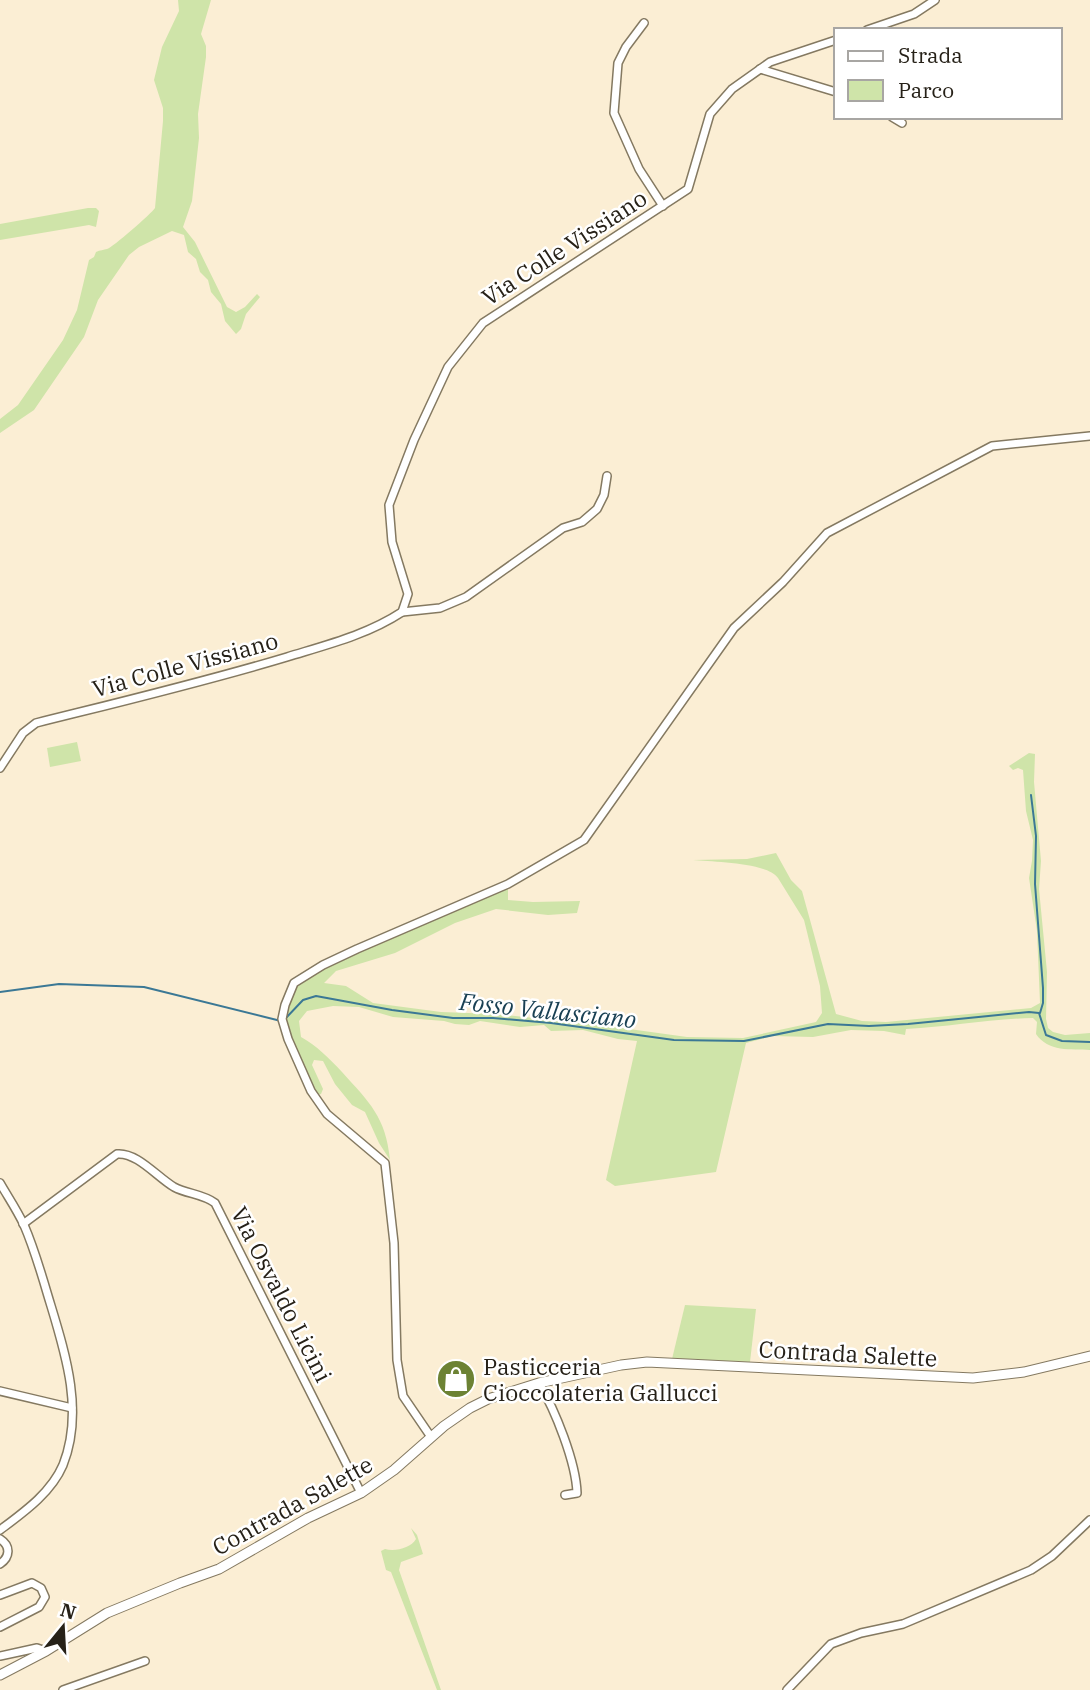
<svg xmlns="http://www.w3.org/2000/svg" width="1090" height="1690" viewBox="0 0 1090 1690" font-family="'IBM Plex Serif',serif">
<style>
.green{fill:#cfe4a9}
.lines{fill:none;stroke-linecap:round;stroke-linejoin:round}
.stream{stroke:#3b7895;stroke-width:2}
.minor-casing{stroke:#847961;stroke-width:10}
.major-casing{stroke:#847961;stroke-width:11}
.minor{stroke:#fff;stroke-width:7}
.major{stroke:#fff;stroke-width:9}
.labels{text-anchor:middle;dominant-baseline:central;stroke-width:5;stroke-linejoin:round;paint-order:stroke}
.street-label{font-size:23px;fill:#262118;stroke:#fff}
.poi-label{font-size:23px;fill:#262118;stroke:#fff;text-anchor:start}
.water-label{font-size:24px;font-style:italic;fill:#194053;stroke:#fff}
</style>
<rect width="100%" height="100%" fill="#fbeed4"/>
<g class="green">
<path d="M178,0H211L201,34L206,46V57L198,114L199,138L192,201L183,227L195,242L227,307L236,312L245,307L257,294L260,297L246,314L241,329L236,334L225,321L221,304L211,292L208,280L200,272L196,259L188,252L184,235L172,231L139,247L129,255L98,300L84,337L34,410L0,433V419L18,405L63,340L77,310L89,260L94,257L96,252C100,250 104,250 107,249C112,248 152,213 155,208L163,121V108L154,80L162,47L179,11Z"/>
<path d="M88,208H96L99,211L96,227L89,225L0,240V224Z"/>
<path d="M77,742L81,761L50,767L47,748Z"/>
<path d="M1029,753L1035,754L1034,782L1041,861L1039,889L1047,972L1046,1019L1048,1028L1053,1032L1065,1035L1090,1033V1050C1071,1049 1048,1052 1036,1034L1037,1022L1033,1018C990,1019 949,1027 906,1029L905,1035L884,1031L851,1030L813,1037L772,1036L746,1043L716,1172L615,1186L606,1180L637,1041L618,1039L583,1030L551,1031L544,1025L520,1027L480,1021L469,1025L455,1024L444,1021L393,1017L359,1007L333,1006L307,1011L299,1021L301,1037C317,1046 329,1058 342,1072C369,1102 386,1117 390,1160L379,1143L365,1112L352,1105L335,1084L323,1061L314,1060L312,1065L323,1089L321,1094L315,1095L294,1050L286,1019L285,1012L297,983L352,954L445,913L495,892L508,889V900L533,902L580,901L577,913L548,915L496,909L455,923L395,953L336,971L324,983L346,986L373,1003L441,1012L495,1014L593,1024L687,1037L743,1038L816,1022L822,1013L820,986L807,932L804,920L778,878C766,862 713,862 693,860L747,859L776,853L791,880L802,891L836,1014L862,1021L886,1022L1031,1008L1040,1003L1037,931L1029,878L1032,861L1033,840L1026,811L1023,770L1018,768L1013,770L1009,766Z"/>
<path d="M685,1305L756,1309L750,1362L672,1359Z"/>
<path d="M411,1528L417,1535L423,1554L401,1562L399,1570L441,1690H437L391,1572L386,1570L381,1551L385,1549C395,1552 411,1548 416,1539Z"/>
</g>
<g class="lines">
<g class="stream">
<path d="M1031,795L1036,836L1035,884L1043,988V1003L1040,1013"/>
<path d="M0,992L59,984L144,987L281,1021"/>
<path d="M285,1019L303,1000L316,996L392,1010L453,1018H493L551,1023L674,1040L744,1041L828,1024L869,1026L908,1024L1029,1012L1039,1013L1046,1035L1062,1041L1090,1042"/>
</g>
<g class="minor-casing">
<g id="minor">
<path d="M644,23L626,47L618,63L614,113L639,169L663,206"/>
<path d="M867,30L914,14L935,0"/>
<path d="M760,69L836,92"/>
<path d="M892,117L902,123"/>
<path d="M402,612L440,608L466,597L563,528L582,522L597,509L604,495L607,476"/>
<path d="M0,768L23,733L36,723C120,702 204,682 287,657C326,645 367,635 402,612L408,594L392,542L389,505L414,440L448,367L483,323L688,189L710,114L732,89L770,62L836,40"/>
<path d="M0,1183C8,1197 17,1210 24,1225C34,1248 41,1272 48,1296C64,1349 85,1410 63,1465C51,1493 24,1512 0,1530"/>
<path d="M23,1224L117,1154C137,1152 157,1177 174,1187C187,1194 203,1194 215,1203L361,1493"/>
<path d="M539,1383C555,1410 576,1462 577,1493L565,1495"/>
<path d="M0,1391L72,1408"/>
<path d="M431,1437L403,1396L397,1360L394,1243L385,1163L327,1114L311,1091L288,1039L282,1019L285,1005L294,983L323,965L357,949L508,884L584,840L734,628L783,582L827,533L992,446L1090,436"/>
<path d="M0,1539C11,1546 10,1557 0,1564"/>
<path d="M0,1595L32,1583L41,1588L45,1597L39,1607L0,1627"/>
<path d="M0,1656L37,1648L46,1651"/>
<path d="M63,1690L145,1661"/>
<path d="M787,1690L831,1644L861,1633L903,1624L1031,1570L1052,1556L1090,1520"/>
</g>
</g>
<g class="major-casing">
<path id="major" d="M0,1675L46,1651L107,1613L180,1583L219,1569L308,1518L361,1493L394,1470L444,1426L470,1408L488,1399L539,1383L621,1365L647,1362L973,1378L1024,1372L1090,1356"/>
</g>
<use href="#minor" class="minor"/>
<use href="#major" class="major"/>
</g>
<defs>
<g id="shop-disc" transform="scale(2.0125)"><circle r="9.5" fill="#6c8234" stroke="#fff"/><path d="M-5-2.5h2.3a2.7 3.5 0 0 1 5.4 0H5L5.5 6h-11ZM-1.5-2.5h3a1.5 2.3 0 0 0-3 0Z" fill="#fff"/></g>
</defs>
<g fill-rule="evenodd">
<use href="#shop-disc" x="456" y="1379"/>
</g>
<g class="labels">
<g class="street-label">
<text transform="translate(564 247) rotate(-33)">Via Colle Vissiano</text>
<text transform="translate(185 664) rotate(-15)">Via Colle Vissiano</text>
<text transform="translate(282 1294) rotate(63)">Via Osvaldo Licini</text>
<text transform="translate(848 1353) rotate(3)">Contrada Salette</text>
<text transform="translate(292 1505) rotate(-29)">Contrada Salette</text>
</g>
<g class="poi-label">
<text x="483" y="1366">Pasticceria<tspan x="483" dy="26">Cioccolateria Gallucci</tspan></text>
</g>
<g class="water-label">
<text transform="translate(548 1010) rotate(6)">Fosso Vallasciano</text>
</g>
</g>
<rect x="834" y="28" width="228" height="91" fill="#ffffff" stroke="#a8a6a3" stroke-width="2"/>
<rect x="848" y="51" width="35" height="10" fill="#ffffff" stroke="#a8a6a3" stroke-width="2"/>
<text x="898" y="63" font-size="21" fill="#262118">Strada</text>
<rect x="848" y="80" width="35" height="21" fill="#cfe4a9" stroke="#a8a6a3" stroke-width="2"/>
<text x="898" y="98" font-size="21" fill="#262118">Parco</text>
<g transform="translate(63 1627) rotate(18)" stroke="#ffffff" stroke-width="5" paint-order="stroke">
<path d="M0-5L12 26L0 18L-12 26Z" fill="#262118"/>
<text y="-10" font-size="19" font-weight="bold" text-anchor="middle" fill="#262118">N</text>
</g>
</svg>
